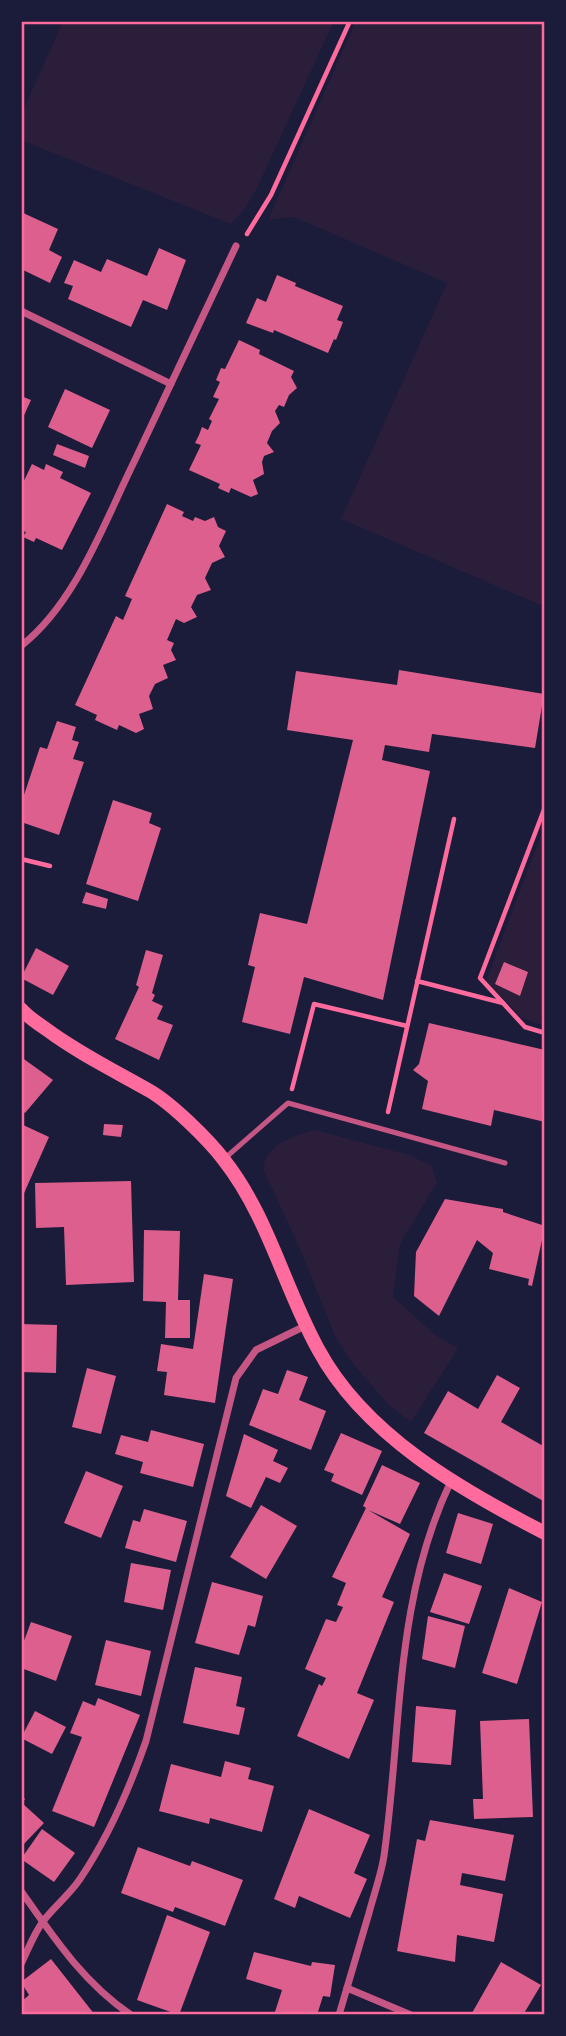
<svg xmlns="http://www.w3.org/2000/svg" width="566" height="2036" viewBox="0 0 566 2036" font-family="'Sofia Sans Condensed',sans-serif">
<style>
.green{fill:#2a1e3b}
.building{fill:#dd5f8e}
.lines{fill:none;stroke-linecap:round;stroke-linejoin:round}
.path{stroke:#ff6b9d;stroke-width:4.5}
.service{stroke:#c65784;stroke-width:5}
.minor{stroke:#c65784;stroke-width:7}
.secondary{stroke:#ff6b9d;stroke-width:14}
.neatline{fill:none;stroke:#ff6b9d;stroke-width:2.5}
</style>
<rect width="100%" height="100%" fill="#1b1b3a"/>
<g class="green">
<path d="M63,21H334L257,188L246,207L231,224L21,140V115Z"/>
<path d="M356,21H545V607L341,519L447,283L294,217L268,220Z"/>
<path d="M545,825V1026L522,1018L486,981Z"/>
<path d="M315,1130L409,1155L431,1165L437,1182L400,1244L393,1297L435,1335L458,1348L411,1422L388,1404L355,1366L335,1336L300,1249L264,1171C264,1167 264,1163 265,1160C272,1143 299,1133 315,1130Z"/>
</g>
<g class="building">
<path d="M21,212L58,229L49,250L62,257L50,283L21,269Z"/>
<path d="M159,248L186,260L167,310L143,300L131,327L68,299L73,286L64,283L74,260L101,272L107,259L147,276Z"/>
<path d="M277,275L296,283L295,286L343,306L337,320L343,322L336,340L334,339L328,353L274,330L273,333L246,323L257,298L266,302Z"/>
<path d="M239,340L260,350L259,354L294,371L291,377L297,388L289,395L284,407L279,405L275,411L280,423L272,431L267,443L274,452L264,456L262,462L264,474L253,480L258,494L251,497L231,488L229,493L218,488L220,484L189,470L201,445L195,443L199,435L202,427L208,430L212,421L209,419L219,399L213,397L220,382L216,380L221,368L225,369Z"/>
<path d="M65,389L110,410L92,448L48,427Z"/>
<path d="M21,396L31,400L21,422Z"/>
<path d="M57,444L89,456L85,468L53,455Z"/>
<path d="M32,464L44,470L46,464L63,472L60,478L91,493L62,550L36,538L34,542L23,537L26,532L21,530V487Z"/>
<path d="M167,504L184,512L182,516L193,521L195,517L205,521L214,517L218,527L226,531L219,546L225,557L212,563L205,578L211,590L197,595L191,607L197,617L184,623L176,619L167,640L174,643L171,650L176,660L163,665L168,678L155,684L149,696L153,709L139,714L144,729L136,733L119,725L117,730L95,720L97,715L75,705L116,616L123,620L132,599L125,596Z"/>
<path d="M399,670L544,694L535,748L432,734L429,752L385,745L382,760L430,771L383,1000L304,977L290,1034L242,1022L255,967L248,965L260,913L307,924L353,740L287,730L296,671L397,685Z"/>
<path d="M57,721L76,727L72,740L79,742L73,759L84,762L59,835L21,822V804L40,747L47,749Z"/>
<path d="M113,800L152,813L149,823L161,828L138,901L86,884Z"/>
<path d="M86,892L108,899L106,909L82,903Z"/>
<path d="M36,948L69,966L53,995L21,978Z"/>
<path d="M146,950L163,955L152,993L155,995L152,1001L163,1006L157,1019L173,1025L159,1060L115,1039L139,987L136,985Z"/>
<path d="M504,962L528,972L520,996L495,984Z"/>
<path d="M429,1023L545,1050V1122L494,1110L491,1126L422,1109L428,1081L413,1070L419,1064Z"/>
<path d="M21,1057L53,1080L25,1113L21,1110Z"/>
<path d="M21,1124L49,1137L21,1200Z"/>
<path d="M104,1124L123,1125L121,1137L103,1135Z"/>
<path d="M131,1181L134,1282L66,1285L64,1227L36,1228L35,1183Z"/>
<path d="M445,1199L503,1209V1212L545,1226L532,1286L528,1285L529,1279L489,1269L493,1253L477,1240L439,1316L414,1296L416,1252Z"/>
<path d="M144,1230L180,1231L178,1300H190V1338H165L166,1302L143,1301Z"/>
<path d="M204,1274L233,1279L215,1403L164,1395L167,1372L157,1371L161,1344L193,1349Z"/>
<path d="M21,1324L57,1325L56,1373L21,1372Z"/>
<path d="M87,1368L116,1376L101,1434L72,1427Z"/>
<path d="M287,1370L308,1377L299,1400L326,1411L311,1450L249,1425L263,1389L278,1394Z"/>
<path d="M497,1375L520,1388L501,1422L545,1447V1502L424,1433L448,1391L478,1409Z"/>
<path d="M151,1430L204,1444L193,1487L140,1473L143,1462L115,1454L121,1435L148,1442Z"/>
<path d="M341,1433L382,1451L362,1495L331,1481L334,1474L324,1470Z"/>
<path d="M244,1434L278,1450L273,1461L288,1468L280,1483L266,1477L251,1508L226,1496Z"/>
<path d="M382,1465L420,1483L400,1524L368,1510L410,1534L382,1597L394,1602L357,1693L374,1700L349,1759L297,1736L319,1684L322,1686L326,1678L305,1669L326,1619L336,1622L343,1607L337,1605L346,1583L332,1577L366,1508L363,1506Z"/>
<path d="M86,1471L123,1486L101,1538L64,1523Z"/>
<path d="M261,1505L297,1526L266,1579L230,1557Z"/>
<path d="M144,1509L187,1521L176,1562L125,1548L133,1520L140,1522Z"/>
<path d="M458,1513L493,1524L481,1564L446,1553Z"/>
<path d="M131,1563L171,1570L163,1610L124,1602Z"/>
<path d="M444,1573L482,1586L469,1624L430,1612Z"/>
<path d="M212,1582L263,1596L255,1627L248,1625L239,1655L195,1643Z"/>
<path d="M509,1588L542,1602L517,1684L482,1673Z"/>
<path d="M428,1616L465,1626L455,1668L422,1659Z"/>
<path d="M31,1622L72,1636L56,1681L21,1668V1649Z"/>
<path d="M106,1640L151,1651L141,1696L95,1685Z"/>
<path d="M195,1667L242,1677L236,1706L245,1708L239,1735L183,1723Z"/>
<path d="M98,1698L140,1715L94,1827L52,1811L82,1737L70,1733L83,1701L95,1706Z"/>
<path d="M416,1706L456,1710L451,1765L412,1762Z"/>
<path d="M35,1711L66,1727L52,1754L21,1738Z"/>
<path d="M529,1719L533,1817L474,1819L473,1799H483L480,1721Z"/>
<path d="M225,1761L251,1768L248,1779L274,1786L262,1832L210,1818L209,1824L159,1811L171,1764L221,1777Z"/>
<path d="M21,1795L25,1799L22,1803L44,1823L21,1847Z"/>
<path d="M309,1809L370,1835L354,1873L367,1879L350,1918L299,1896L295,1908L274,1899Z"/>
<path d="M430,1820L514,1835L505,1881L462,1873L460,1885L503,1894L494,1942L457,1935L455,1962L397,1951L417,1839L425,1841Z"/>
<path d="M42,1829L75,1853L54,1882L21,1859Z"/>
<path d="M138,1847L190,1866L192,1861L243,1880L225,1926L175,1907L173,1912L121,1893Z"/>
<path d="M167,1915L210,1932L179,2015L137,2000Z"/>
<path d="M254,1952L311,1966L312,1962L335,1965L330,1997L323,1996L317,2015H274L282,1990L246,1979Z"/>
<path d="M51,1959L95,2015H21V2002L29,1995L21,1982Z"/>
<path d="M501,1962L541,1985L523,2015H474L472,2013Z"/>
</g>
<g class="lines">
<g class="path">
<path d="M247,234L271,195L350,21"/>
<path d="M545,807L480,978L525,1027L545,1033"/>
<path d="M21,859L50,866"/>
<path d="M417,981L503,1003"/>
<path d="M292,1089L314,1004L407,1026"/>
<path d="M388,1112L454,819"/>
</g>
<path class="service" d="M224,1159L288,1103L505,1163"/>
<g class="minor">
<path d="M21,311L171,384"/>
<path d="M21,646C76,603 104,523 134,462C168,390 202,318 236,246"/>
<path d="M21,1891C54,1938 83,1982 131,2015"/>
<path d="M21,1964C28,1950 34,1933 44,1920C55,1906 70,1894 80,1879C109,1836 129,1790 146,1741L236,1378L256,1350L307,1325"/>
<path d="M347,1988L411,2015"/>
<path d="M339,2015C349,1981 359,1947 369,1913C374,1894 381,1875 384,1856C402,1729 394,1600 451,1481"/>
</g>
<path class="secondary" d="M21,1009C28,1017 37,1023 46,1029C78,1053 115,1071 150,1091C172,1104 208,1139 224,1160C268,1216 284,1287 318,1349C364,1435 461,1490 545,1533"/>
</g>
<rect width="566" height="2036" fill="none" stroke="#1b1b3a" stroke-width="46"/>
<rect x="23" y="23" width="520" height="1990" class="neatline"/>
</svg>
